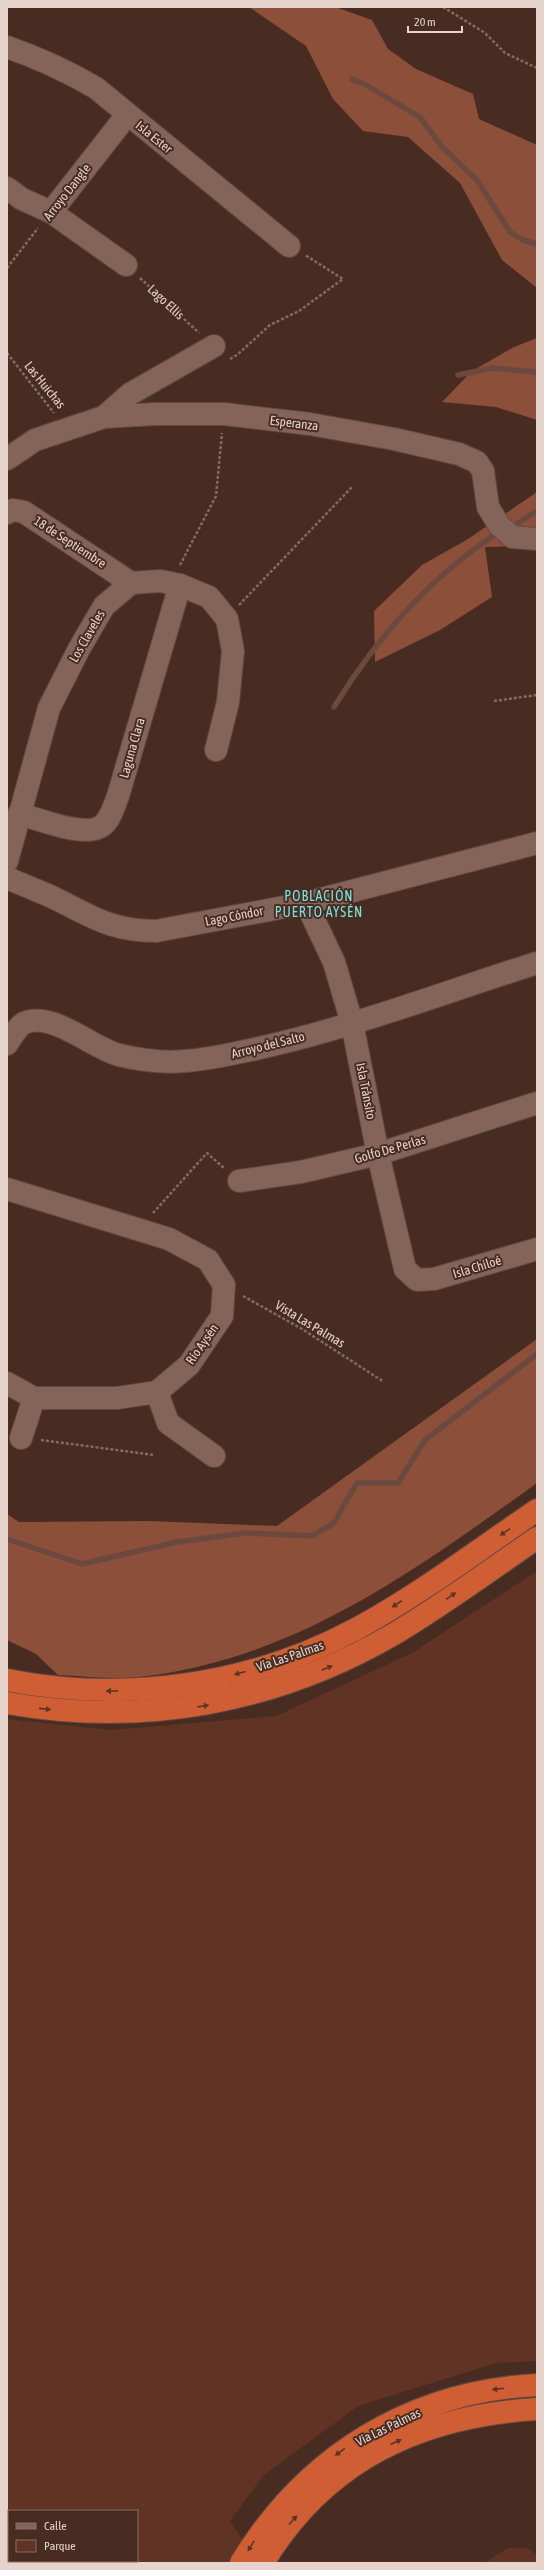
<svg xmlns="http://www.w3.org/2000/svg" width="544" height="2570" viewBox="0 0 544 2570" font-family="'Asap Condensed',sans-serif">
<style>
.green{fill:#613324;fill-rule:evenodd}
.forest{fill:#8b4f3a}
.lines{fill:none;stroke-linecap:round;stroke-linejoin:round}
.stream{stroke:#6c493e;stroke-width:5.5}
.minor-casing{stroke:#614941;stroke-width:24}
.highway-casing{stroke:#614941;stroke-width:24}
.path{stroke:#836b62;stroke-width:2.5;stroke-dasharray:3 2;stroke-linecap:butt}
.minor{stroke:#846358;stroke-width:22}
.highway{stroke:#cf5e34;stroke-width:22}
.oneway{fill:#5c3425}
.labels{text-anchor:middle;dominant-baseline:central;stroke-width:4;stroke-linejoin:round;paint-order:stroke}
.street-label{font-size:13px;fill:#e6d3cc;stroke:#482c22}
.neighbourhood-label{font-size:14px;letter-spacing:1px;fill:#79e4dd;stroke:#482c22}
</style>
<rect width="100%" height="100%" fill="#482c22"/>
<g class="green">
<path d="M537,1571V2361L496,2363L358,2406L263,2476L230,2521L258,2563H7V1719L111,1730L276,1716L412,1653ZM9,2511H137V2561H9Z"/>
<path d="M508,2548H528L537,2555V2563H484Z"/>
</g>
<g class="forest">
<path d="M249,7H335L372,20L388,49L416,69L473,94L479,119L537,145V288L502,260L460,183L408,137L363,131L333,99L306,46Z"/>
<path d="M537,338V420L496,407L442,402L472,371L514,347Z"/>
<path d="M537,492V546L485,547L492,597L440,630L375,662L374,611L422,565L468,539Z"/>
<path d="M537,1339V1483C414,1571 294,1660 139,1677C113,1680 84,1676 58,1675L36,1654L7,1640V1514L19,1522L150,1521L277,1526Z"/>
</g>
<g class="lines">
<g class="stream">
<path d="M352,79L366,85L420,117L442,147L477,180L510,232L523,240L537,244"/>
<path d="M458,375L492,368L537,372"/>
<path d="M518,523L537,511"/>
<path d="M334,707C376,639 430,577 497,533"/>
<path d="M7,1539L82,1564L177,1542L246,1533L311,1536L333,1524L357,1483H398L425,1440L537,1354"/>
</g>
<g class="minor-casing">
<g id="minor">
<path d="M7,47C39,58 67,71 96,88L289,246"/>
<path d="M7,188L22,199L51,212L126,265"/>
<path d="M51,212L127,115"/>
<path d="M104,417L130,394L214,346"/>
<path d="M7,459L35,440L104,417L155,414H224L310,424L394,439L459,454L477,462L483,471L488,507L499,525L512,537L537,539"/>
<path d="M7,513L13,510L24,512L131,583"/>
<path d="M19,814C39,819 82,837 100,827C110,822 114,806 118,796L180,585"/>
<path d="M7,861L49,708L79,649L104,606L131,583L160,581L180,585L209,597L227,619L233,651L228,702L216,750"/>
<path d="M7,878C21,884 36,890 50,896C90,915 109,931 156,931L306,903L537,843"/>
<path d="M306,903L334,962L352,1023L378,1154L405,1269L417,1280L434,1279L537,1249"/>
<path d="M7,1044C11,1038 17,1027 24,1023C51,1010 94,1049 119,1055C140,1060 164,1063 185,1061C213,1059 241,1052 268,1046C359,1025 448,991 537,963"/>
<path d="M239,1181L301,1172L378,1154L537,1103"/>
<path d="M7,1189L169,1239L208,1260L224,1285L222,1316L189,1365L157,1392L117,1398H34L7,1383"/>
<path d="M157,1392L168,1423L214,1456"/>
<path d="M21,1438L34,1398"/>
</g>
</g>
<g class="highway-casing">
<g id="highway">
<path d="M7,1680C124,1703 250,1686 356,1629C419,1595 478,1550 537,1510"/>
<path d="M7,1703C142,1727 275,1703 394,1634C443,1605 490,1570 537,1538"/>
<path d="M241,2563C306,2456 411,2391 537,2385"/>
<path d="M263,2563C325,2460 420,2416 537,2409"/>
</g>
</g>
<g class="path">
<path d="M443,7L485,33L505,53L537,68"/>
<path d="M7,268L38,228"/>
<path d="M140,278L199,333"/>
<path d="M7,353L54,413"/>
<path d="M230,359L237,355L270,325L299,311L343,279L305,255"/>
<path d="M180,565L216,496L222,433"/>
<path d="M239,605L352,487"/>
<path d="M494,701L537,695"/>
<path d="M153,1213L207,1153L225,1169"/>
<path d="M243,1296L302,1329L384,1382"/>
<path d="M41,1440L154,1455"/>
</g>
<use href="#minor" class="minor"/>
<use href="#highway" class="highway"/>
</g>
<defs><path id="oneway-solid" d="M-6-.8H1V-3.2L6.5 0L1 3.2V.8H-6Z"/></defs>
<g class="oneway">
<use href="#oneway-solid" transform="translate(505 1532) rotate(146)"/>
<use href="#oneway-solid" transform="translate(451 1596) rotate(-34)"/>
<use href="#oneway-solid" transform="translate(397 1604) rotate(147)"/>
<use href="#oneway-solid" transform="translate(327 1668) rotate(-23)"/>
<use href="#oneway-solid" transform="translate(240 1673) rotate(165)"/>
<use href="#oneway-solid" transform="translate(112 1691) rotate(179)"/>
<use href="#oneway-solid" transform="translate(203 1706) rotate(-9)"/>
<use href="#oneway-solid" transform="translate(45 1709) rotate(6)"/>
<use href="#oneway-solid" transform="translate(498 2389) rotate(173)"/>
<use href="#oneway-solid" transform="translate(396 2442) rotate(-25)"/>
<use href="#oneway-solid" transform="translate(340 2452) rotate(144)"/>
<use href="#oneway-solid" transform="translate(293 2520) rotate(-48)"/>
<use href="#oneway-solid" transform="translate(251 2546) rotate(122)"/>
</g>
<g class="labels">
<g class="street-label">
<text transform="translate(154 137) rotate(39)">Isla Ester</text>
<text transform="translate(67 192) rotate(-52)">Arroyo Dangle</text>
<text transform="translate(166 302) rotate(43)">Lago Ellis</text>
<text transform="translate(45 385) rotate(51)">Las Huichas</text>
<text transform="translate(294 423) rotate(7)">Esperanza</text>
<text transform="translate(70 542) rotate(33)">18 de Septiembre</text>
<text transform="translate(87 636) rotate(-60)">Los Claveles</text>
<text transform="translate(132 748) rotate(-74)">Laguna Clara</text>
<text transform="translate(234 916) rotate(-11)">Lago Cóndor</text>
<text transform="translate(268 1045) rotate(-14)">Arroyo del Salto</text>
<text transform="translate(366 1091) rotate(79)">Isla Tránsito</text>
<text transform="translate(390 1149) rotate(-16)">Golfo De Perlas</text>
<text transform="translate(477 1267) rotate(-17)">Isla Chiloé</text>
<text transform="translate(310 1324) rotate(31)">Vista Las Palmas</text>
<text transform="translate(202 1344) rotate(-55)">Río Aysén</text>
<text transform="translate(290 1656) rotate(-19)">Vía Las Palmas</text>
<text transform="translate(388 2427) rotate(-26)">Vía Las Palmas</text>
</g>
<g class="neighbourhood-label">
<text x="319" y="896">POBLACIÓN<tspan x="319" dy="16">PUERTO AYSÉN</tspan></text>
</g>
</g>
<rect width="544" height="2570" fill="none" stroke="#e6d3cc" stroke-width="16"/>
<rect x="8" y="2510" width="130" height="52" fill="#482c22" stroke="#876f66"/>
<rect x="16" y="2523" width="20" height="6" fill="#846358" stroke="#876f66"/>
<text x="44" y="2530" font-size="12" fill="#e6d3cc">Calle</text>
<rect x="16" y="2540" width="20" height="12" fill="#613324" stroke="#876f66"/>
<text x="44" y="2550" font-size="12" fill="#e6d3cc">Parque</text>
<path d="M408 26v6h54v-6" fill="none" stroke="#e6d3cc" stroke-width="2"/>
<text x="414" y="26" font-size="12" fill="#e6d3cc" stroke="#482c22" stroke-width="3" paint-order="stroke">20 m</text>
</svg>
